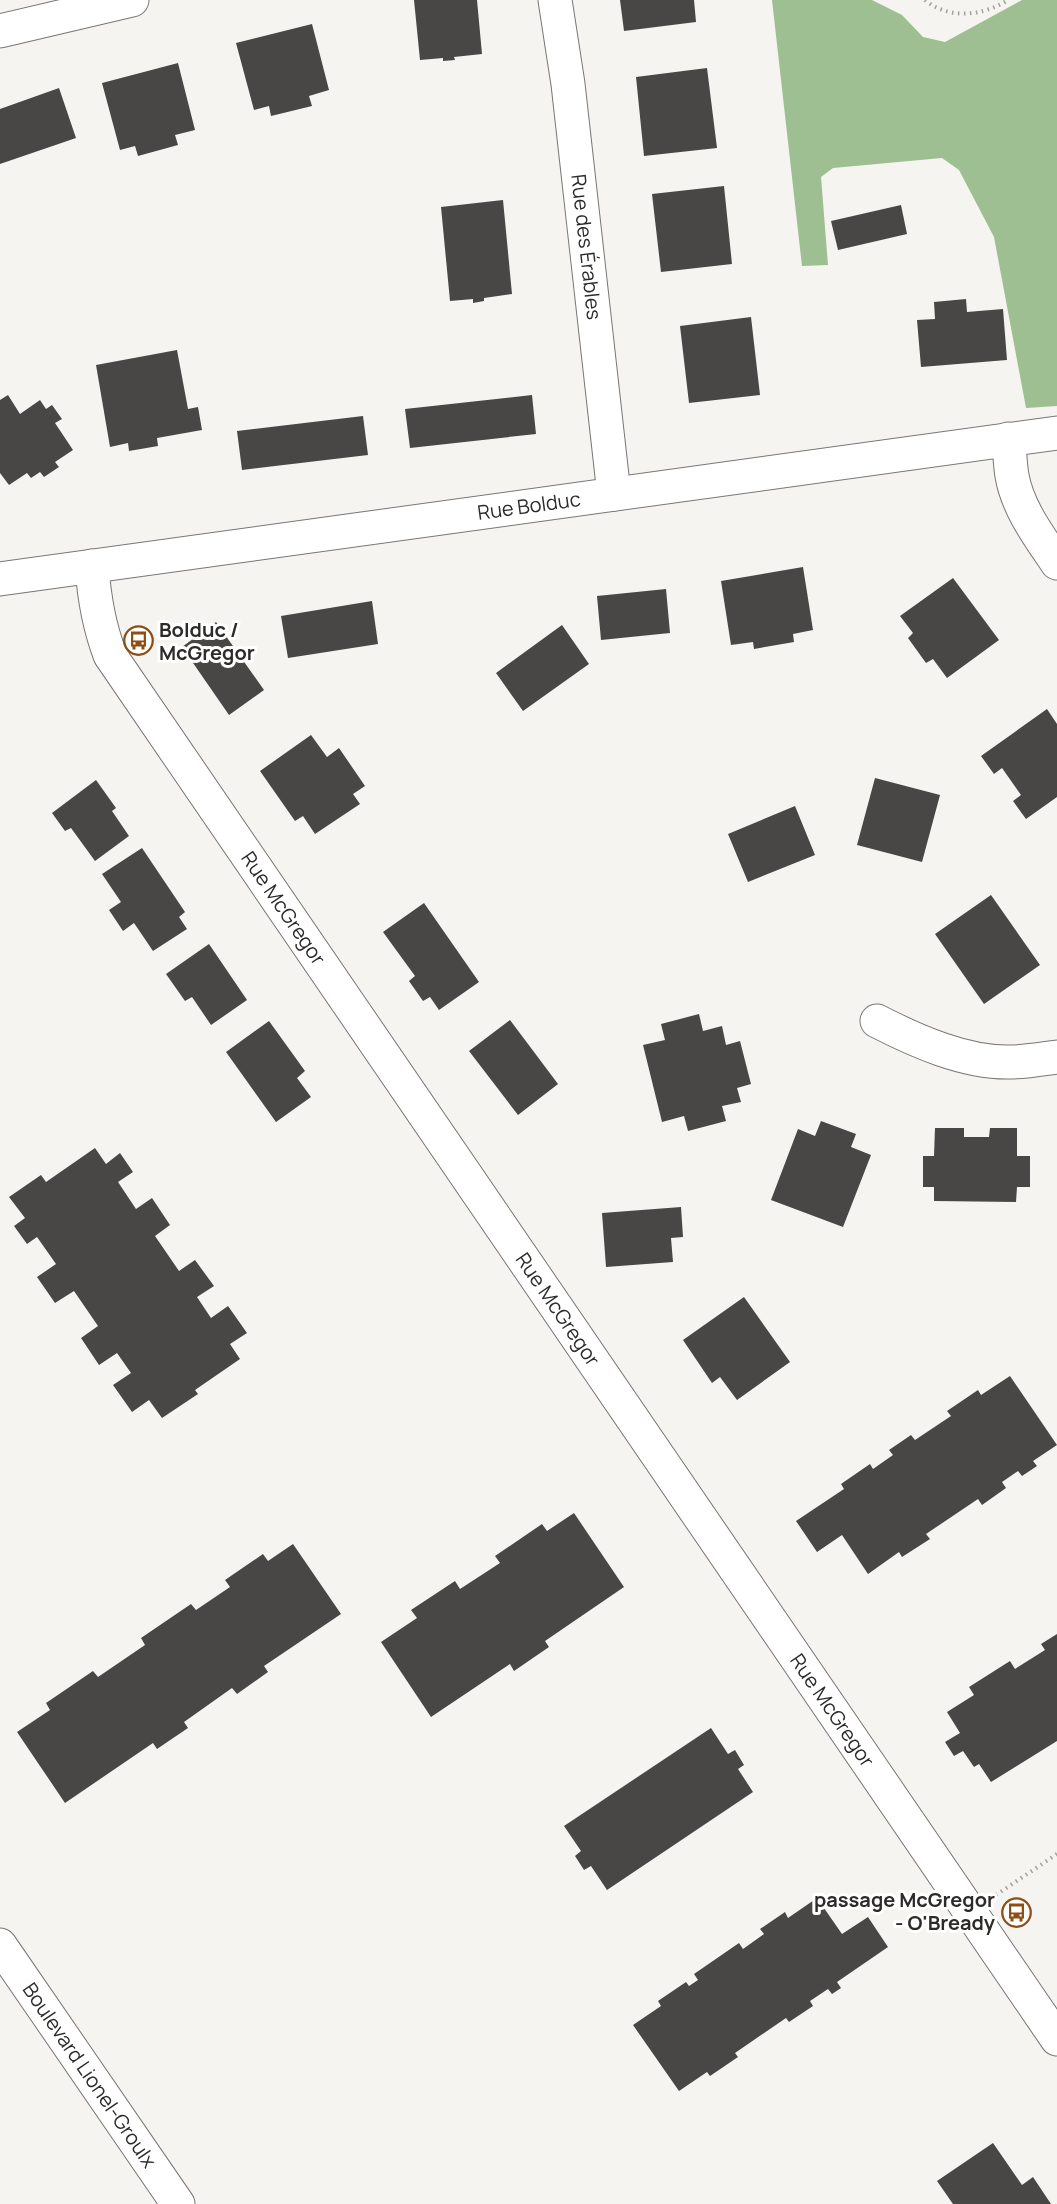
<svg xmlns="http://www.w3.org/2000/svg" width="1057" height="2204" viewBox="0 0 1057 2204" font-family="Manrope,sans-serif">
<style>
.forest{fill:#9ebf91}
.building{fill:#494646}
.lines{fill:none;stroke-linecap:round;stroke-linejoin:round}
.minor-casing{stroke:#797674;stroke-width:35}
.secondary-casing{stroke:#797674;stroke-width:35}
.path{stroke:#a2a09e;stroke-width:4;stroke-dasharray:1.5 4.5;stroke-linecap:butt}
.minor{stroke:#fff;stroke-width:33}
.secondary{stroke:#fff;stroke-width:33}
.labels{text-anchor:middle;stroke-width:6;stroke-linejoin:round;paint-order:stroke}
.street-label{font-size:20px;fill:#2c2b2a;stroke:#fff}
.poi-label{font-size:20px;font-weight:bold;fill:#2c2b2a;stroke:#fff;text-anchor:start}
</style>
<rect width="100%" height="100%" fill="#f6f4f1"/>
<path class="forest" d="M 772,0 L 872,0 L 902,15 L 923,37 L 945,42 L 1022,0 L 1057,0 L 1057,406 L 1026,408 L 994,237 L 959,170 L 942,158 L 833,168 L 821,177 L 828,265 L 802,266 Z"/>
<path class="building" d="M 414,0 L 477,0 L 482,54 L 454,57 L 455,60 L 443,61 L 443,58 L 420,60 Z
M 620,0 L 694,0 L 696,22 L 624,31 Z
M 312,24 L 329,90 L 309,96 L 312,106 L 271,116 L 269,106 L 254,110 L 236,43 Z
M 178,63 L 195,130 L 175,135 L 178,145 L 138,156 L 135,146 L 120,150 L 102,83 Z
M 707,68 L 717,148 L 644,156 L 636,77 Z
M 59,88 L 76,138 L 0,164 L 0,109 Z
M 724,186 L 732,264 L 661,272 L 652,194 Z
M 503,200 L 512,294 L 484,298 L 484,301 L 473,303 L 473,299 L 450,301 L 441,207 Z
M 901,205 L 907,234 L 838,250 L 831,221 Z
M 966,299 L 967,312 L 1003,309 L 1007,360 L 921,367 L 917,320 L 935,319 L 934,302 Z
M 751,317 L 760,395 L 689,403 L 680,326 Z
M 177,350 L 188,409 L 198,407 L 202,430 L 157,438 L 158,446 L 129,451 L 128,443 L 110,447 L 96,365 Z
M 8,395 L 20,414 L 40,400 L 46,409 L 52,405 L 62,419 L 55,423 L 73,450 L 55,462 L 59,467 L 44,477 L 40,472 L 31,478 L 27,473 L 9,485 L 0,473 L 0,400 Z
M 532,395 L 536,434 L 410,448 L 405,409 Z
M 363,416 L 368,455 L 242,470 L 237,431 Z
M 803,567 L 813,630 L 793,634 L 794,642 L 754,649 L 753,642 L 731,645 L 721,581 Z
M 953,578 L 999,640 L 947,678 L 933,659 L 926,663 L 908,638 L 913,633 L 900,616 Z
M 666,589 L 670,633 L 601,640 L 597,596 Z
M 372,601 L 378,644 L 288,658 L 281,616 Z
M 216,622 L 264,690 L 229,715 L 182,647 Z
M 562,625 L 589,664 L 523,711 L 496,673 Z
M 1047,709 L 1057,724 L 1057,797 L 1026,819 L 1013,801 L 1021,795 L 1002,768 L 994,774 L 981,756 Z
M 311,735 L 327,757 L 339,748 L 365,786 L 353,794 L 360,804 L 315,834 L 303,816 L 295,821 L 260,771 Z
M 875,778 L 940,795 L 922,862 L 857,845 Z
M 96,780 L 116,808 L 112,811 L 129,836 L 95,861 L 71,828 L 65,831 L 52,813 Z
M 795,806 L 815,855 L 748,882 L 728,834 Z
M 142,848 L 185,912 L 179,917 L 187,929 L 153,951 L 134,923 L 123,931 L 109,910 L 121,902 L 102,874 Z
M 991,895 L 1040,965 L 984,1004 L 935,934 Z
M 424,903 L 479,982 L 439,1010 L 430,997 L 423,1001 L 409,981 L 415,976 L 383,932 Z
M 209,944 L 247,1000 L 211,1025 L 192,997 L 185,1001 L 166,974 Z
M 699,1014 L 703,1031 L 722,1026 L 726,1045 L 740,1041 L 751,1084 L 737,1088 L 741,1102 L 722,1106 L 726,1121 L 688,1131 L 684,1116 L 662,1122 L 643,1045 L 665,1040 L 661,1024 Z
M 510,1020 L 558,1084 L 518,1115 L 469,1051 Z
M 269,1021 L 305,1071 L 297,1078 L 311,1097 L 276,1122 L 226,1052 Z
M 821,1121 L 856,1134 L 851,1147 L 871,1155 L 843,1227 L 771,1200 L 798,1129 L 815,1136 Z
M 935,1128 L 964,1128 L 964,1137 L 989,1137 L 990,1128 L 1017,1128 L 1017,1156 L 1030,1156 L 1030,1187 L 1017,1187 L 1016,1202 L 934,1201 L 934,1187 L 923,1187 L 923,1156 L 934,1156 Z
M 95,1148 L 106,1164 L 120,1153 L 133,1172 L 118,1182 L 136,1209 L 152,1198 L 170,1225 L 155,1236 L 179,1271 L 195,1260 L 214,1286 L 197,1297 L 211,1318 L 228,1306 L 247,1333 L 230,1344 L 240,1359 L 195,1390 L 198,1394 L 162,1418 L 149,1400 L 132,1412 L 113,1385 L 131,1373 L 117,1353 L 99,1365 L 81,1338 L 98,1326 L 74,1291 L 55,1303 L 37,1277 L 56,1264 L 37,1237 L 27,1244 L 14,1226 L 25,1218 L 9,1197 L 41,1175 L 46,1182 Z
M 681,1207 L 683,1237 L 671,1238 L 673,1262 L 606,1267 L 602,1213 Z
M 744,1297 L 790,1362 L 737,1400 L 720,1377 L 712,1383 L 683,1340 Z
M 1010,1376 L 1057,1445 L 1033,1461 L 1037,1466 L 1022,1476 L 1018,1471 L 1002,1482 L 1006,1488 L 982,1505 L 978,1499 L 926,1534 L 930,1539 L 902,1557 L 899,1552 L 868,1574 L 842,1535 L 817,1552 L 796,1521 L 844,1489 L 841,1484 L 870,1464 L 873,1469 L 893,1455 L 889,1450 L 911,1435 L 915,1440 L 951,1416 L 947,1411 L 978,1390 L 981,1395 Z
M 574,1513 L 624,1587 L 545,1641 L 549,1647 L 514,1671 L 510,1664 L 431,1717 L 381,1642 L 417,1618 L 411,1610 L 455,1581 L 460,1589 L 500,1563 L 495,1556 L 542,1524 L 547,1531 Z
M 293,1544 L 341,1614 L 264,1666 L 268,1672 L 237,1694 L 232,1688 L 184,1722 L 188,1728 L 157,1749 L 153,1743 L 65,1803 L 17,1732 L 50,1710 L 46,1703 L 93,1671 L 98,1677 L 145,1645 L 141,1638 L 191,1604 L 196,1610 L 230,1587 L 225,1580 L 263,1554 L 268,1561 Z
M 1057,1634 L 1057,1741 L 991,1782 L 979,1764 L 974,1767 L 963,1751 L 954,1756 L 945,1742 L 960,1733 L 947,1712 L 974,1695 L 969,1687 L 1010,1661 L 1015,1669 L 1045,1650 L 1041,1644 Z
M 711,1728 L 728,1754 L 735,1750 L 744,1765 L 738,1769 L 753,1792 L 607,1890 L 591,1866 L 584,1870 L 575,1856 L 581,1851 L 564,1826 Z
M 817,1898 L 842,1934 L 868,1917 L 888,1947 L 837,1982 L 841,1988 L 832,1994 L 828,1989 L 810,2001 L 813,2006 L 789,2022 L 786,2018 L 735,2053 L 738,2057 L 710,2076 L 707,2072 L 679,2091 L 633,2025 L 661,2006 L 658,2001 L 686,1982 L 689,1986 L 698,1980 L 694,1974 L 739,1943 L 743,1949 L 764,1934 L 760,1929 L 785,1912 L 788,1918 Z
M 993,2143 L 1022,2185 L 1033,2177 L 1051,2204 L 953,2204 L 937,2181 Z"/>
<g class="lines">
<defs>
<g id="minor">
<path id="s1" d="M 555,0 L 568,84 L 614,494"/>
<path d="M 0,31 L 132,0"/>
<path d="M 1008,439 C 1010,451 1010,464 1012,476 C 1018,509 1039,536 1057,563"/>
<path id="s2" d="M 92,566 C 94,598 99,626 110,655 L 1057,2039"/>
<path id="s3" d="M 0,579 L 1057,433"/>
<path d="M 877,1021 C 916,1041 965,1063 1010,1062 C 1026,1062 1042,1059 1057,1057"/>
</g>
<g id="secondary">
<path id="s4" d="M 0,1945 L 178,2204"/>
</g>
</defs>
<use href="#minor" class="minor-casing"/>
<use href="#secondary" class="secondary-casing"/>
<path class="path" d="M 925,0 C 949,20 983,16 1008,0
M 996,1895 L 1057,1854"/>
<use href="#minor" class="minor"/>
<use href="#secondary" class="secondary"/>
</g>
<defs>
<symbol id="bus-ring" viewBox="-11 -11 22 22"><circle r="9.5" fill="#fff" stroke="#8d4e13" stroke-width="1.5"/><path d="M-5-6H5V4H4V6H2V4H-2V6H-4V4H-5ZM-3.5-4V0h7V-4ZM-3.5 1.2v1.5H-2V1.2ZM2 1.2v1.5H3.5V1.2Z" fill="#8d4e13"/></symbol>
</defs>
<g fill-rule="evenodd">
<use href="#bus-ring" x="122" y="624" width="33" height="33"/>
<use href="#bus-ring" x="1000" y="1896" width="33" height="33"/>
</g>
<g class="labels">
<g class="street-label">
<text dy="7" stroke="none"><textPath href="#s1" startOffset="249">Rue des Érables</textPath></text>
<text dy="7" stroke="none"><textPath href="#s3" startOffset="534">Rue Bolduc</textPath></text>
<text dy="7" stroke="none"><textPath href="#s2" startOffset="398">Rue McGregor</textPath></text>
<text dy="7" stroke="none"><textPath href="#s2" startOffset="884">Rue McGregor</textPath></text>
<text dy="7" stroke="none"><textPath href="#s2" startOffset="1370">Rue McGregor</textPath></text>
<text dy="7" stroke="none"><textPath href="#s4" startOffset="158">Boulevard Lionel-Groulx</textPath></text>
</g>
<g class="poi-label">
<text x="159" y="637">Bolduc /<tspan x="159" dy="23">McGregor</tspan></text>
<text x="995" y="1907" text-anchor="end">passage McGregor<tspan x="995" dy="23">- O'Bready</tspan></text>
</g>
</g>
</svg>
